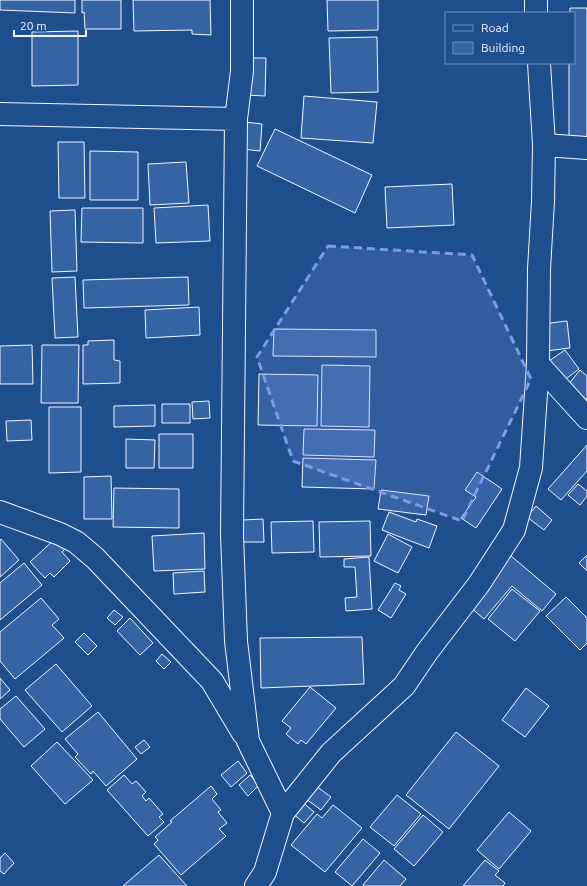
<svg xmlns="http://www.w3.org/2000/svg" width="587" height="886" viewBox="0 0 587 886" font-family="Ubuntu,sans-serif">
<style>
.building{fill:#3563a3;stroke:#f2f6ff}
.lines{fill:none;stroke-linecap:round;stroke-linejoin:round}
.minor-casing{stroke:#f2f6ff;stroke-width:24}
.minor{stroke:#1f4e8c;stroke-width:22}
.marked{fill:#7d9aea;fill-opacity:0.2;stroke:#7d9aea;stroke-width:3;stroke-dasharray:8 5;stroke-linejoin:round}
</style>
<rect width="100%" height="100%" fill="#1f4e8c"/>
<path class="building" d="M 0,0 L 75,0 L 75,13 L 0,10 Z
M 82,0 L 121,0 L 121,29 L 85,29 L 84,12 L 82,13 Z
M 133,0 L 210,0 L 211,35 L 192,34 L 192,30 L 134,31 Z
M 327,0 L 378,0 L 378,30 L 328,31 Z
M 570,8 L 587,8 L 587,137 L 569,137 L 569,63 L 574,63 L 574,13 L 570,13 Z
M 78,31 L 78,85 L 32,86 L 32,32 Z
M 377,37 L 378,92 L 331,93 L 329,38 Z
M 246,58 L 266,58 L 265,96 L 245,95 Z
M 304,96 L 377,102 L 373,143 L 301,138 Z
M 245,122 L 262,124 L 260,151 L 242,149 Z
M 275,129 L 372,175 L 355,213 L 257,166 Z
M 58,142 L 84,142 L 85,198 L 59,198 Z
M 90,151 L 138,152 L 138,200 L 90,200 Z
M 186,162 L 189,203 L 150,205 L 148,164 Z
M 452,184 L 454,225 L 387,228 L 385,187 Z
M 208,205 L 210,241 L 156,243 L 154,208 Z
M 82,208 L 143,208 L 143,243 L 81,242 Z
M 75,210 L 77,271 L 52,272 L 50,211 Z
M 75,277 L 78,337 L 55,338 L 52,278 Z
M 188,277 L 189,305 L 84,308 L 83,280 Z
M 199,307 L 200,335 L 146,338 L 145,310 Z
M 567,321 L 570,348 L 546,351 L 542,324 Z
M 274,329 L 376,330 L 376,357 L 273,356 Z
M 114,340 L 114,360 L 120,361 L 120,383 L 83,384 L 83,345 L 88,345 L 88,341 Z
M 32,345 L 33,384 L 0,384 L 0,346 Z
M 42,345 L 79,345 L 78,403 L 41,403 Z
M 565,350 L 579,369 L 563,381 L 549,361 Z
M 322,365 L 370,366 L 369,427 L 321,426 Z
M 580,370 L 587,376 L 587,400 L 568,385 Z
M 259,374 L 318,375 L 317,426 L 258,425 Z
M 209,401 L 210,418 L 193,419 L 192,402 Z
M 162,404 L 190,404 L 190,423 L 162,423 Z
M 155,405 L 155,426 L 114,427 L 114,406 Z
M 49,407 L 81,407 L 81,472 L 49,473 Z
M 31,420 L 32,440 L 7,441 L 6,421 Z
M 304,429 L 375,430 L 374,457 L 303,455 Z
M 159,434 L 193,434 L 193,468 L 159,468 Z
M 126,439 L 155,440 L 154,468 L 126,468 Z
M 587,445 L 587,471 L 561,500 L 548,489 Z
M 303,458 L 376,460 L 374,489 L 302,487 Z
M 477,472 L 502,489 L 476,528 L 461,518 L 476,497 L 465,490 Z
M 111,476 L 112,519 L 84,519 L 84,477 Z
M 578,484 L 587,491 L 587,496 L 580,505 L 568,495 Z
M 114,488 L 179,489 L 179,528 L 113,527 Z
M 381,490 L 429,496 L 426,515 L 378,509 Z
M 536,506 L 552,520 L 544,530 L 527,517 Z
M 389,512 L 416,522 L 417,519 L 437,526 L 429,548 L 382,530 Z
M 263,519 L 264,542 L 243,542 L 242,520 Z
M 313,521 L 314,552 L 272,553 L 271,522 Z
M 370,521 L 371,556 L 320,557 L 319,522 Z
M 204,533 L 205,569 L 154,571 L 152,536 Z
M 388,534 L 412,547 L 398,573 L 374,561 Z
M 57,537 L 67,547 L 62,552 L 70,561 L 54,577 L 50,573 L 45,578 L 30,562 Z
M 1,539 L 19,560 L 0,577 L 0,540 Z
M 587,555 L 587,571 L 579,563 Z
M 511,556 L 556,594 L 542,611 L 512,586 L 484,619 L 469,606 Z
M 369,557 L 372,609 L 346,611 L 345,598 L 357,597 L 355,567 L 344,567 L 344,559 Z
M 24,563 L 42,585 L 0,620 L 0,583 Z
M 204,571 L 205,592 L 174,594 L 173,573 Z
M 395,583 L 401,586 L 399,590 L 406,594 L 391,618 L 378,610 Z
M 512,589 L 540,611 L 515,641 L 488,619 Z
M 566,597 L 587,618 L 587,643 L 580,650 L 546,616 Z
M 41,598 L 59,619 L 52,625 L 64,638 L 15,679 L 0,661 L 0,632 Z
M 114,610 L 123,617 L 115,625 L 107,618 Z
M 130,618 L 153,643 L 140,655 L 117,631 Z
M 84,633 L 97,646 L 88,655 L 75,642 Z
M 362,637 L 364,684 L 261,688 L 260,638 Z
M 162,654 L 171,662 L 164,669 L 156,661 Z
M 56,664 L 92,706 L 62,732 L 25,690 Z
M 0,678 L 10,690 L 0,699 Z
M 310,687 L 336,708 L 306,744 L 301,740 L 298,744 L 286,734 L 291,728 L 282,721 Z
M 526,688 L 549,706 L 525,737 L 502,720 Z
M 16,696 L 45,729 L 24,747 L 0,719 L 0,709 Z
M 98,712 L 137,759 L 106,786 L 93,771 L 91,774 L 75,757 L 78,754 L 65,739 Z
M 456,732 L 499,766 L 449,829 L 406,795 Z
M 144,740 L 150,747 L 141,754 L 135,747 Z
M 57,742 L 93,780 L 65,804 L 31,766 Z
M 238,761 L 247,773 L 231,787 L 221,775 Z
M 124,775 L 132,784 L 136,781 L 146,792 L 142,796 L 146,801 L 149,798 L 163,814 L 159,817 L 164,822 L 148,836 L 107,790 Z
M 250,775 L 259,785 L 248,796 L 239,785 Z
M 211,786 L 217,794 L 212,799 L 221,810 L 218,812 L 227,823 L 219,829 L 226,836 L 181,875 L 154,844 L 158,840 L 155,837 L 172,822 L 170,821 Z
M 316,786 L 331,797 L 321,810 L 306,799 Z
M 397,795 L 421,814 L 394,846 L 370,827 Z
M 301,801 L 314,812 L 304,823 L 291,812 Z
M 333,805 L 362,828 L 325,872 L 291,845 L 317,814 L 322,818 Z
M 509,812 L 531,831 L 499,869 L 477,850 Z
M 423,815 L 443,832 L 414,866 L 394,849 Z
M 363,839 L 380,853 L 352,886 L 335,872 Z
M 5,853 L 14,863 L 4,874 L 0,871 L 0,858 Z
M 159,855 L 187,886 L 123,886 Z
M 384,860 L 406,879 L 400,886 L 364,886 L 363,885 Z
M 485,860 L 499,871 L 495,875 L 505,883 L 503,886 L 463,886 Z"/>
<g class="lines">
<defs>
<path id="minor" d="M 242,0 L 242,71 L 236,119 L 232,534 L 236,641 L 248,741 L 283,813 L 265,872 L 256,886
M 536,0 L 536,13
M 0,114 L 236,119
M 544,145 L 587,148
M 538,364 L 587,418
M 0,512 L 60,534 L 76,542 L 95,558 L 212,681 L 243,733
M 283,813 L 331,753 L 404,686 L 427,652 L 479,584 L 514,530 L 531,468 L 538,364 L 539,269 L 543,201 L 544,145 L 539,63"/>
</defs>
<use href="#minor" class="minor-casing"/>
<use href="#minor" class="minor"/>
</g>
<path class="marked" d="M 328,246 L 472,255 L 531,379 L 462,521 L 293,461 L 257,357 Z"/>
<rect x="445" y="12" width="130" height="52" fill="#1f4e8c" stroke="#7391ba"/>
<rect x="453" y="25" width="20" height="6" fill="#1f4e8c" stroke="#7391ba"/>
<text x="481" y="32" font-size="12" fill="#f2f6ff">Road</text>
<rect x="453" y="42" width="20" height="12" fill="#3563a3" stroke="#7391ba"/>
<text x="481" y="52" font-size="12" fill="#f2f6ff">Building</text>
<path d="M14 30v6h72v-6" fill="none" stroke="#f2f6ff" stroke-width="2"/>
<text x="20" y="30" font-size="12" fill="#f2f6ff" stroke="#1f4e8c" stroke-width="3" paint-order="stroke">20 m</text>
</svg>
